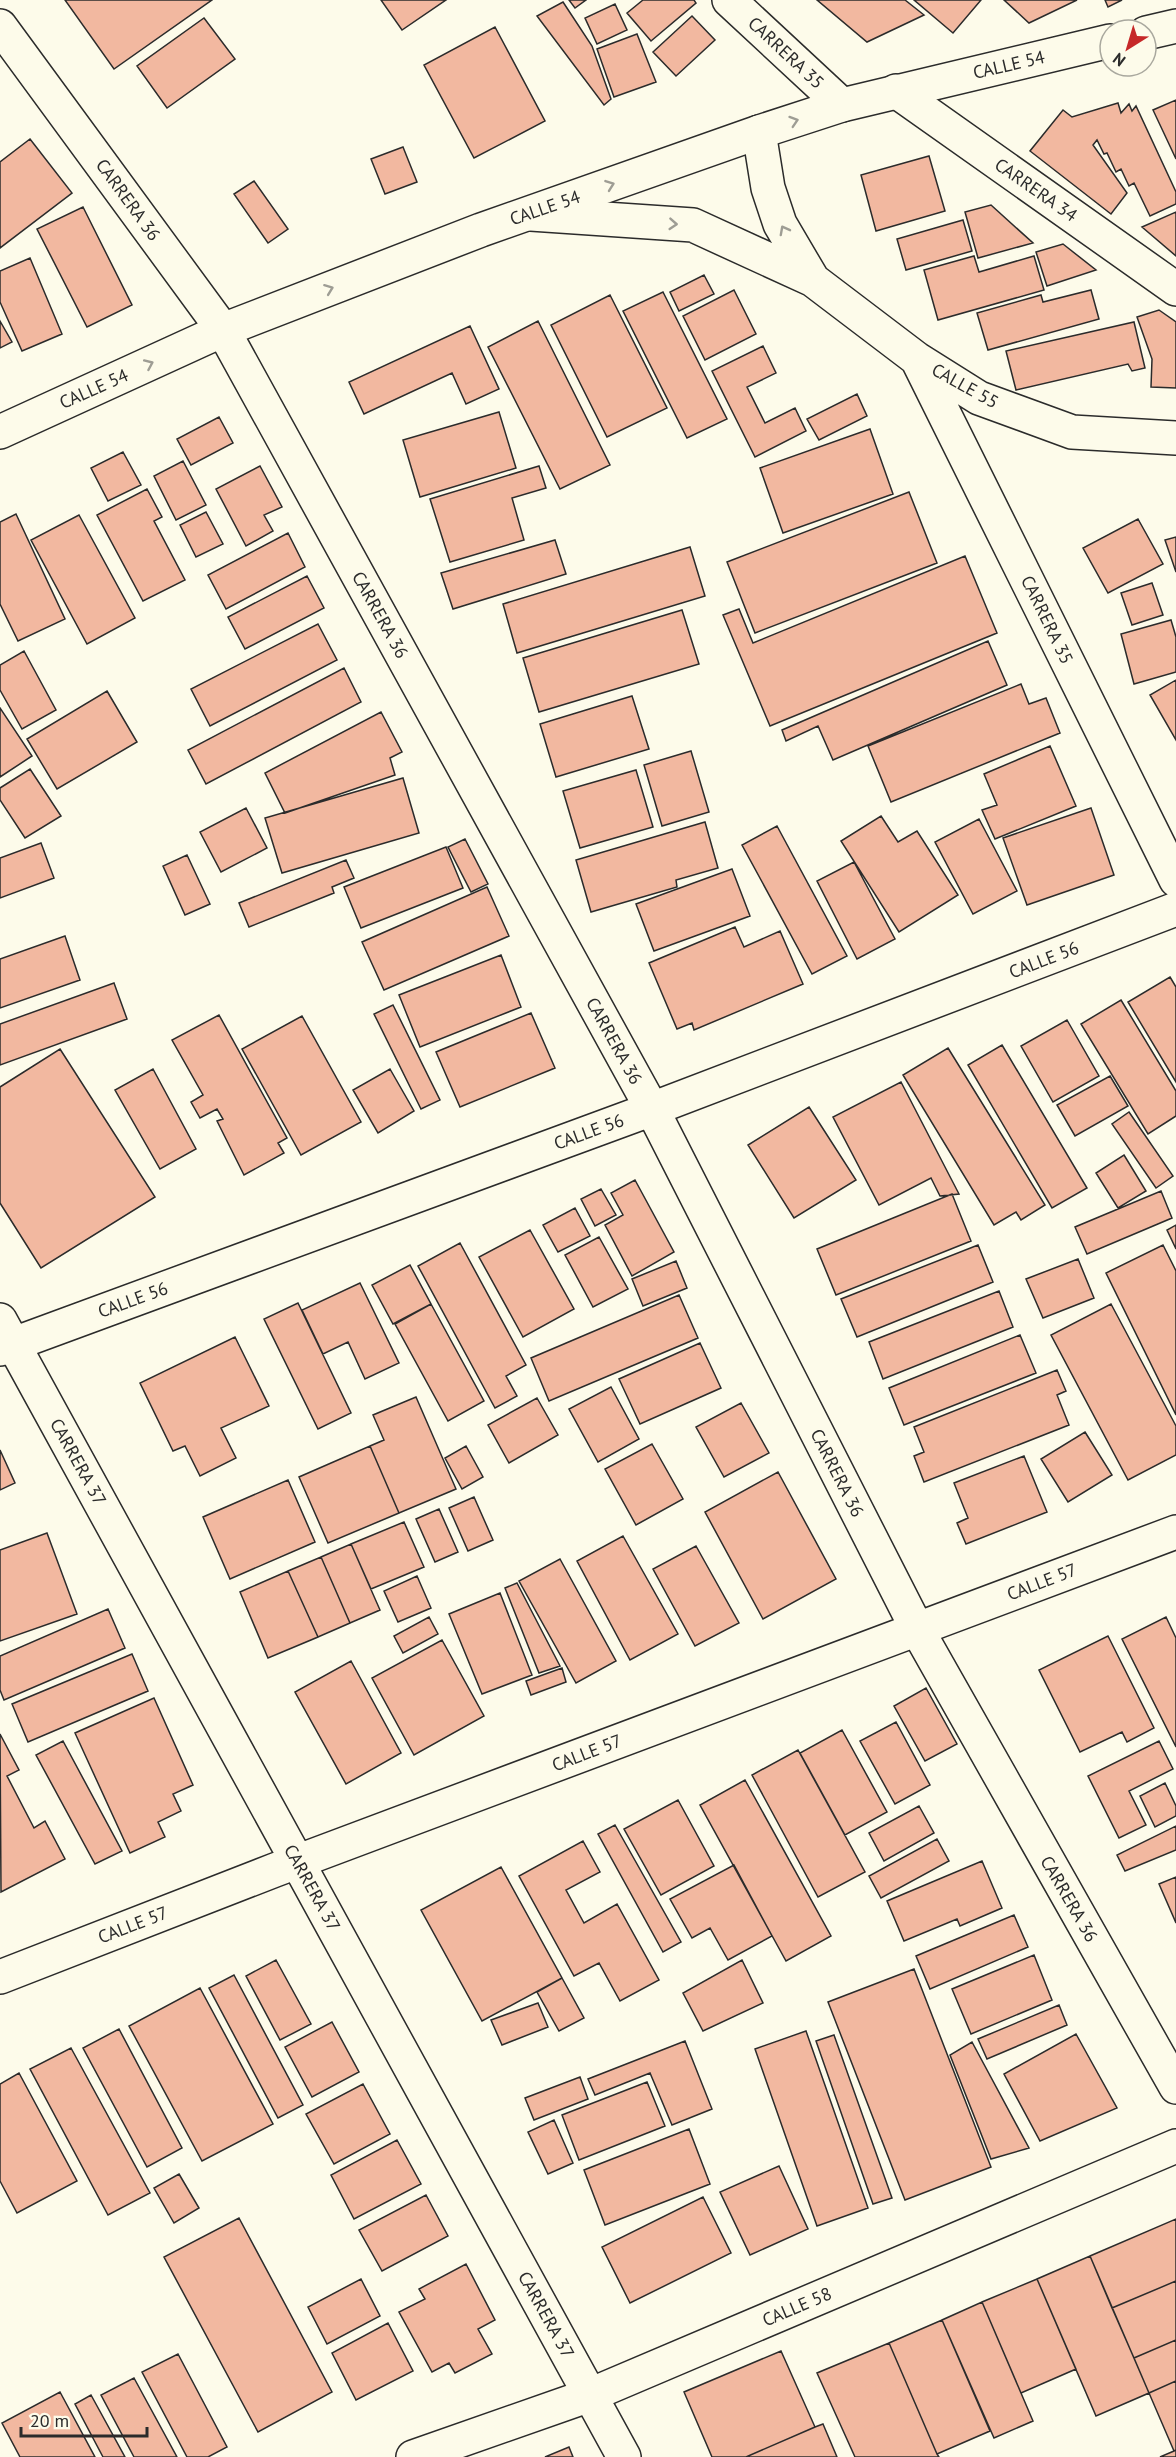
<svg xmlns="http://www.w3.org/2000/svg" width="1176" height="2457" viewBox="0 0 1176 2457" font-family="'PT Sans',sans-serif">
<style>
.building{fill:#f2b8a0;stroke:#2b2b2b;stroke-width:1.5}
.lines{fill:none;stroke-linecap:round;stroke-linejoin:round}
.minor-casing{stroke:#2b2b2b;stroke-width:36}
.tertiary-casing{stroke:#2b2b2b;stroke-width:36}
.minor{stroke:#fdfbea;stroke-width:33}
.tertiary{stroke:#fdfbea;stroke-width:33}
.oneway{stroke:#9e9d94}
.labels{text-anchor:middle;stroke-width:4.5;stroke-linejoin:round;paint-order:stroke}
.street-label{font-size:18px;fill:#2b2b2b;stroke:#fdfbea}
</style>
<rect width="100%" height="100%" fill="#fdfbea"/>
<path class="building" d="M 65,0 L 212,0 L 114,69 Z
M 381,0 L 446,0 L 402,30 Z
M 569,0 L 586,0 L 575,8 Z
M 643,0 L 694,0 L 696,3 L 651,41 L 627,13 Z
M 817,0 L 905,0 L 924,15 L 867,42 Z
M 914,0 L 981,0 L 953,33 Z
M 1004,0 L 1077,0 L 1029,23 Z
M 1105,0 L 1122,0 L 1108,7 Z
M 563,2 L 592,46 L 611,99 L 604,105 L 537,16 Z
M 615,4 L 627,30 L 597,44 L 585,18 Z
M 692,16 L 715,40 L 676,76 L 653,52 Z
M 204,18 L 235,59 L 167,108 L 137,66 Z
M 495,27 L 545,121 L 474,158 L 424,65 Z
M 637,34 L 656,82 L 614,97 L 597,49 Z
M 1176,100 L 1176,159 L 1153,110 Z
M 1118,103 L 1121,113 L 1129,104 L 1132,111 L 1136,106 L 1176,192 L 1176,204 L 1150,216 L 1134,183 L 1129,186 L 1121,169 L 1116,172 L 1107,153 L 1104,154 L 1097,140 L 1093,145 L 1127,193 L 1111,214 L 1030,151 L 1063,110 L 1072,117 Z
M 30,139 L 72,193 L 0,248 L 0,162 Z
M 403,147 L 417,182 L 385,194 L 371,159 Z
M 929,156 L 945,211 L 876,231 L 861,175 Z
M 254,181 L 288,229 L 268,243 L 234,194 Z
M 991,205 L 1033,243 L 978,258 L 965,212 Z
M 83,207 L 132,305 L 87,327 L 37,229 Z
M 1176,212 L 1176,256 L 1142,227 Z
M 963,220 L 972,251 L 906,270 L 897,239 Z
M 1063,244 L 1096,270 L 1047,286 L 1036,252 Z
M 974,256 L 979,272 L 1034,256 L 1044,290 L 938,320 L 924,270 Z
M 30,258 L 62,334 L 22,351 L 0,302 L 0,271 Z
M 704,275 L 714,294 L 679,311 L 670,292 Z
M 734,290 L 756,334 L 705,360 L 683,316 Z
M 1091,290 L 1099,319 L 988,350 L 977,313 L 1041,295 L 1043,302 Z
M 663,292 L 727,419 L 687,438 L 623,311 Z
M 610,295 L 667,408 L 607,437 L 551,325 Z
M 1159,310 L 1176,322 L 1176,388 L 1151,387 L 1152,359 L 1137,317 Z
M 0,321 L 12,342 L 0,348 Z
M 538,321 L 610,465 L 560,489 L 488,347 Z
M 1134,322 L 1145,368 L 1132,371 L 1128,364 L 1016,390 L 1006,351 Z
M 470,326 L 499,389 L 466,404 L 452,373 L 364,414 L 349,382 Z
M 763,346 L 776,373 L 747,387 L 765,423 L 795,408 L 806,431 L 755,457 L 712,371 Z
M 857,394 L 867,416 L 819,440 L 807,419 Z
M 499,412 L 516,468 L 420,497 L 403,440 Z
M 219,417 L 233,443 L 191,465 L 177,439 Z
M 870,429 L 893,494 L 783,533 L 760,468 Z
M 123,452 L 141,485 L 108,501 L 91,468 Z
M 183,461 L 206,505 L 176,520 L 154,476 Z
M 260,466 L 282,507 L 264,515 L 273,531 L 246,546 L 216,489 Z
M 539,466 L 546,488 L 512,498 L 524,540 L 450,562 L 430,499 Z
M 147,489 L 162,517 L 154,521 L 185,580 L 143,601 L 97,515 Z
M 909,492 L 937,563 L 755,633 L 727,562 Z
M 206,512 L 223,544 L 196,557 L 180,525 Z
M 16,514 L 65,619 L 18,641 L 0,604 L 0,522 Z
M 79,515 L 135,618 L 87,644 L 31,540 Z
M 1138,519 L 1163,564 L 1108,593 L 1083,548 Z
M 288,533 L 305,567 L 226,609 L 208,575 Z
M 1176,537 L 1176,572 L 1165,540 Z
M 555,540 L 566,574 L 453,609 L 441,573 Z
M 690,547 L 705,596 L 517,653 L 503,604 Z
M 965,556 L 997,633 L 770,726 L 723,615 L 739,609 L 753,643 Z
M 307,576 L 324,608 L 245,649 L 228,617 Z
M 1152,583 L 1163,615 L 1132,625 L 1121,593 Z
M 682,610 L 699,664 L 539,712 L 523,658 Z
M 1171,620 L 1176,637 L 1176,672 L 1134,684 L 1121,634 Z
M 318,624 L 337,660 L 210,726 L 191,689 Z
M 988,641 L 1007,685 L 833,760 L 818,726 L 786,741 L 782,730 Z
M 24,651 L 56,710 L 22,729 L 0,690 L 0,665 Z
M 344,668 L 361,702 L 206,784 L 188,750 Z
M 1176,680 L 1176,740 L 1150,695 Z
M 1021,684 L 1029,704 L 1046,698 L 1060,733 L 891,802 L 868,746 Z
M 107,691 L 137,742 L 57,789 L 27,739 Z
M 632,696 L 649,749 L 556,777 L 540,724 Z
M 0,708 L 32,756 L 0,777 Z
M 381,712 L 402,752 L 390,758 L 395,775 L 285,813 L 265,773 Z
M 1050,746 L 1076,806 L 995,839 L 982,810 L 997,805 L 984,774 Z
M 691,751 L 709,812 L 662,826 L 644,765 Z
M 30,769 L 61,816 L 25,838 L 0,800 L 0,788 Z
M 636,770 L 653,827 L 580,848 L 563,791 Z
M 403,778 L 419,833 L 282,873 L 265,818 Z
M 246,808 L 267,848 L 221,872 L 200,832 Z
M 1091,808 L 1114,875 L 1027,905 L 1003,838 Z
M 881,816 L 898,842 L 917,831 L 958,895 L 899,932 L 841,841 Z
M 979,819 L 1017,891 L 973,914 L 935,842 Z
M 705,822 L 718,868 L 676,880 L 677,887 L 591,912 L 576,860 Z
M 777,826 L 847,956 L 812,974 L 742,845 Z
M 465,839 L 488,884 L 471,892 L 448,847 Z
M 41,843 L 54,878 L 0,898 L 0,858 Z
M 446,847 L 463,888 L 361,928 L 344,887 Z
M 187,855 L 210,904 L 185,915 L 163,866 Z
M 346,860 L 354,878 L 332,887 L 334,893 L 249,927 L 239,903 Z
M 854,862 L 895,939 L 857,959 L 817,881 Z
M 732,869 L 750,916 L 654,951 L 636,904 Z
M 487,887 L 509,936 L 384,990 L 362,942 Z
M 735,927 L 744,947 L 780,931 L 803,984 L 694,1030 L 692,1023 L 677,1029 L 649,963 Z
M 65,936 L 80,980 L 0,1008 L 0,959 Z
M 501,955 L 521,1007 L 420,1047 L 399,995 Z
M 1170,977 L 1176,987 L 1176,1082 L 1128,1002 Z
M 114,983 L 127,1019 L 0,1065 L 0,1024 Z
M 1121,1000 L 1176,1091 L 1176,1116 L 1148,1134 L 1081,1024 Z
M 393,1005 L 440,1100 L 421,1109 L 374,1014 Z
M 531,1013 L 555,1068 L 460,1107 L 436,1052 Z
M 219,1015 L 287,1138 L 278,1143 L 284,1153 L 244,1175 L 217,1121 L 223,1119 L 217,1109 L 200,1118 L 191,1102 L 203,1095 L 172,1040 Z
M 302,1016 L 361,1122 L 301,1155 L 242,1049 Z
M 1067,1020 L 1099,1076 L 1053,1102 L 1021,1046 Z
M 1002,1045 L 1087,1188 L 1052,1208 L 968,1065 Z
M 948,1048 L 1045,1205 L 1021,1220 L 1016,1212 L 994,1225 L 903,1075 Z
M 60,1049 L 155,1197 L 41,1268 L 0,1203 L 0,1087 Z
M 153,1069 L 196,1149 L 160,1169 L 115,1090 Z
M 390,1069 L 414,1111 L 378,1133 L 353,1090 Z
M 1110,1076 L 1128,1106 L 1075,1136 L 1057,1105 Z
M 901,1082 L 959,1194 L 940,1196 L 931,1178 L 879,1205 L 833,1117 Z
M 809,1107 L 856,1180 L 794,1218 L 748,1145 Z
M 1129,1112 L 1173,1176 L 1156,1188 L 1112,1124 Z
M 1124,1155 L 1146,1191 L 1118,1208 L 1096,1173 Z
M 635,1180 L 674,1252 L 632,1276 L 605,1225 L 623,1215 L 611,1193 Z
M 601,1189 L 616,1215 L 595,1226 L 581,1199 Z
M 1161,1191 L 1172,1218 L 1087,1254 L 1075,1227 Z
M 952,1194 L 971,1241 L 836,1295 L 817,1249 Z
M 575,1208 L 590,1236 L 558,1252 L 543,1225 Z
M 1176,1225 L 1176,1249 L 1167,1230 Z
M 530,1230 L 574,1309 L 523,1337 L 479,1257 Z
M 599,1237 L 628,1289 L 593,1307 L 565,1255 Z
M 460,1243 L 526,1365 L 506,1376 L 517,1396 L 495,1408 L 418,1266 Z
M 978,1245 L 993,1282 L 857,1337 L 841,1299 Z
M 1163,1245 L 1176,1271 L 1176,1415 L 1106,1273 Z
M 1078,1259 L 1094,1298 L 1043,1318 L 1026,1279 Z
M 676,1261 L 687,1288 L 643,1306 L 632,1279 Z
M 410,1265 L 431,1304 L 393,1324 L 372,1285 Z
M 360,1283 L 399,1363 L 365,1379 L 348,1342 L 323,1354 L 302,1310 Z
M 999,1291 L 1013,1327 L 883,1379 L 869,1342 Z
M 679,1295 L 698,1338 L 549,1401 L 531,1358 Z
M 298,1303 L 351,1413 L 318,1429 L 264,1319 Z
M 431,1304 L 484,1401 L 448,1421 L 395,1324 Z
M 1111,1304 L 1176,1426 L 1176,1455 L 1128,1480 L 1051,1335 Z
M 1020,1335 L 1036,1373 L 904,1425 L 889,1388 Z
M 235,1337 L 269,1406 L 221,1428 L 236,1458 L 200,1476 L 185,1446 L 173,1451 L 140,1383 Z
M 700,1343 L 721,1388 L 640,1424 L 619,1379 Z
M 1057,1370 L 1066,1391 L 1057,1395 L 1069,1425 L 924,1482 L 914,1456 L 924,1452 L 914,1427 Z
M 611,1387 L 639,1439 L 598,1462 L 569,1409 Z
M 416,1397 L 456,1489 L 399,1513 L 370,1446 L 384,1440 L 373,1415 Z
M 537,1398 L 558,1435 L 509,1463 L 488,1425 Z
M 741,1403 L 769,1453 L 724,1477 L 696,1427 Z
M 1085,1432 L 1112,1475 L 1068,1502 L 1041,1459 Z
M 652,1444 L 683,1499 L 636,1525 L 605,1469 Z
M 370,1446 L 399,1513 L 328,1543 L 299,1477 Z
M 466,1446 L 483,1477 L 462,1489 L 445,1458 Z
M 0,1450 L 15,1483 L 0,1490 Z
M 1024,1456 L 1047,1512 L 966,1544 L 957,1523 L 968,1518 L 954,1483 Z
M 778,1472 L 836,1579 L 763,1619 L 705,1512 Z
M 288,1480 L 315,1542 L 230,1579 L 203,1517 Z
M 474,1497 L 493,1540 L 468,1551 L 449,1508 Z
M 439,1509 L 458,1552 L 435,1562 L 416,1519 Z
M 404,1522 L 424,1567 L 371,1589 L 351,1544 Z
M 47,1533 L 77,1614 L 0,1641 L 0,1550 Z
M 623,1536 L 678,1634 L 630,1660 L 577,1561 Z
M 351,1544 L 380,1610 L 350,1623 L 321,1557 Z
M 696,1546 L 739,1623 L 695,1646 L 653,1569 Z
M 321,1557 L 350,1623 L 318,1637 L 288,1571 Z
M 560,1559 L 616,1661 L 576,1683 L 519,1581 Z
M 288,1571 L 318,1637 L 268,1658 L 240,1592 Z
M 417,1576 L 431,1608 L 398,1622 L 384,1591 Z
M 517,1583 L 560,1666 L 539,1673 L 505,1588 Z
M 500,1593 L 532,1675 L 482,1694 L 449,1614 Z
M 108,1609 L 125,1648 L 4,1700 L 0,1690 L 0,1656 Z
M 429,1617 L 438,1634 L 403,1653 L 394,1636 Z
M 1166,1617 L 1176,1638 L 1176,1747 L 1122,1639 Z
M 1108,1636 L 1154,1728 L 1127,1742 L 1122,1732 L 1080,1752 L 1039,1670 Z
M 442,1640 L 484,1716 L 414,1755 L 372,1678 Z
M 132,1654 L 148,1691 L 28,1742 L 12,1704 Z
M 351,1661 L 401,1753 L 346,1784 L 295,1692 Z
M 562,1668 L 566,1682 L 531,1695 L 526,1681 Z
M 926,1688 L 957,1744 L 925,1761 L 894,1706 Z
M 154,1698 L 193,1785 L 173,1794 L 181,1811 L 158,1822 L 165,1837 L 130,1853 L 75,1733 Z
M 896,1722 L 930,1785 L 895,1804 L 860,1741 Z
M 842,1730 L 887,1812 L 845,1835 L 800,1753 Z
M 0,1734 L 19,1770 L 7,1776 L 34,1828 L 45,1821 L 65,1859 L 1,1892 Z
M 63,1741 L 122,1851 L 95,1864 L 36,1755 Z
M 1159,1741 L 1173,1769 L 1129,1791 L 1146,1825 L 1119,1838 L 1088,1776 Z
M 798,1750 L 865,1872 L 818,1897 L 752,1775 Z
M 745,1780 L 831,1936 L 786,1961 L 700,1805 Z
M 1165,1783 L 1176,1806 L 1176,1816 L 1155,1827 L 1140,1796 Z
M 678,1800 L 714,1866 L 661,1895 L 624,1829 Z
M 919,1806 L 934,1833 L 884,1861 L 869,1833 Z
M 615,1825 L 681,1942 L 663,1952 L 598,1834 Z
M 1176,1826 L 1176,1850 L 1125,1871 L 1117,1855 Z
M 937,1839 L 949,1861 L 881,1898 L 869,1876 Z
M 583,1841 L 600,1872 L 566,1890 L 584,1923 L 617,1904 L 659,1980 L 620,2001 L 599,1963 L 574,1976 L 519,1876 Z
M 982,1861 L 1002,1908 L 960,1926 L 957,1919 L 904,1941 L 887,1901 Z
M 734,1865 L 772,1936 L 728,1960 L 710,1928 L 692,1938 L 670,1899 Z
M 501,1867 L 562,1978 L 482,2021 L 421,1910 Z
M 1176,1877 L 1176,1923 L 1159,1884 Z
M 1014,1915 L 1028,1947 L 930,1989 L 916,1956 Z
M 1034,1955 L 1052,2000 L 971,2034 L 952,1989 Z
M 276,1960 L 311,2024 L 280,2040 L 246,1976 Z
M 742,1960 L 763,2003 L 703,2031 L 683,1993 Z
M 914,1969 L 991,2167 L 905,2200 L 828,2002 Z
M 234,1975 L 303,2105 L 278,2118 L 209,1988 Z
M 562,1978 L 584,2018 L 559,2031 L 537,1992 Z
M 200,1988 L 273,2124 L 202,2161 L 129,2026 Z
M 538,2003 L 548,2027 L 502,2045 L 491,2020 Z
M 1059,2005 L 1067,2025 L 987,2059 L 978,2039 Z
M 332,2022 L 359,2072 L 312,2097 L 285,2047 Z
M 119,2029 L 182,2148 L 147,2167 L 83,2048 Z
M 806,2031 L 868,2208 L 817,2226 L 755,2049 Z
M 1076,2034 L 1117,2108 L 1040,2141 L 1004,2074 Z
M 834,2035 L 892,2198 L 873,2204 L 816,2041 Z
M 685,2041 L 712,2109 L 672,2125 L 650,2073 L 595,2095 L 588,2079 Z
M 972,2042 L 1029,2148 L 991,2159 L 950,2055 Z
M 71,2048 L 150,2193 L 108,2215 L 30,2069 Z
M 19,2073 L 77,2181 L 17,2213 L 0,2181 L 0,2084 Z
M 580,2077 L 588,2099 L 534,2120 L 525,2098 Z
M 647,2082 L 665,2126 L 579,2160 L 562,2115 Z
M 363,2084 L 390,2134 L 334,2164 L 306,2114 Z
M 554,2120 L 573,2163 L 548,2174 L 528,2132 Z
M 689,2129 L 710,2184 L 605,2225 L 584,2170 Z
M 397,2140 L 421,2184 L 354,2219 L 331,2175 Z
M 779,2166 L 808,2229 L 750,2255 L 720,2192 Z
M 179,2174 L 199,2208 L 174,2223 L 154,2188 Z
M 426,2195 L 448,2236 L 382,2271 L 359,2230 Z
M 703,2197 L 731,2253 L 630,2303 L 602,2247 Z
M 239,2218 L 332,2392 L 258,2432 L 164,2257 Z
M 1176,2219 L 1176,2281 L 1112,2308 L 1090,2256 Z
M 1090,2256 L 1149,2393 L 1096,2416 L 1037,2279 Z
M 466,2264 L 495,2320 L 478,2329 L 492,2354 L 455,2373 L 449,2363 L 432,2372 L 399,2312 L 425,2299 L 419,2289 Z
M 361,2279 L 380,2316 L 327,2344 L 308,2307 Z
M 1037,2279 L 1076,2369 L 1021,2393 L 982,2302 Z
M 1176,2281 L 1176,2340 L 1134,2358 L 1112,2308 Z
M 982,2302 L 1033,2421 L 994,2438 L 942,2320 Z
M 942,2320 L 990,2431 L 937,2454 L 889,2343 Z
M 388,2323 L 413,2371 L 356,2400 L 332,2353 Z
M 1176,2340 L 1176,2381 L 1149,2393 L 1134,2358 Z
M 889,2343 L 937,2454 L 939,2457 L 855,2457 L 817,2373 Z
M 781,2351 L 815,2427 L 746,2457 L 712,2457 L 684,2392 Z
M 178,2354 L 227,2447 L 208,2457 L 187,2457 L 142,2372 Z
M 134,2378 L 177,2457 L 134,2457 L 101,2395 Z
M 1176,2381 L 1176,2450 L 1174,2451 L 1149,2393 Z
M 60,2392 L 95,2457 L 20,2457 L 2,2423 Z
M 91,2395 L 125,2457 L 103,2457 L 75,2404 Z
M 823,2424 L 837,2457 L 746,2457 L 815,2427 Z
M 569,2447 L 573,2457 L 545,2457 Z
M 1176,2450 L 1176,2457 L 1160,2457 L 1174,2451 Z"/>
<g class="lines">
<defs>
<path id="minor" d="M 729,0 L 842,105
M 0,26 L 223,330 L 652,1109 L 917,1629 L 1176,2087
M 896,91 L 1176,289
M 759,132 L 768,188 L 780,224 L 813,280
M 531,214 L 693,225 L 813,280 L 917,359 L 979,398 L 1072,432 L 1176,438
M 917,359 L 1176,880
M 0,1320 L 624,2457
M 0,1349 L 652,1109 L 1176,909
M 0,1977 L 275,1870 L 1176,1532
M 413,2457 L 590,2395 L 1176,2146"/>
<path id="tertiary" d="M 1146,33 L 1176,26
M 0,432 L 223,330 L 481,230 L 759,132 L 842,105 L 1110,41"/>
</defs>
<use href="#minor" class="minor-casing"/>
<use href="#tertiary" class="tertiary-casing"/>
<use href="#minor" class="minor"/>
<use href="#tertiary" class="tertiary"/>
</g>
<defs><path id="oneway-chevron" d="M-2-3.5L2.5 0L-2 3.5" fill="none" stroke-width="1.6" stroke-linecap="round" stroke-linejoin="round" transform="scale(1.5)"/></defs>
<g class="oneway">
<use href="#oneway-chevron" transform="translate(794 121) rotate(-18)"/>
<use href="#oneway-chevron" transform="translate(610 185) rotate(-20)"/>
<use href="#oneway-chevron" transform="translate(673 224) rotate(4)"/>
<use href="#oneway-chevron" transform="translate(784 230) rotate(-118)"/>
<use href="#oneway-chevron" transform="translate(329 289) rotate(-21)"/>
<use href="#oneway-chevron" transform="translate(149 364) rotate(-24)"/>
</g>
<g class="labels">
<g class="street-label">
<text transform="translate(786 53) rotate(43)" y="6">CARRERA 35</text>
<text transform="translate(1009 65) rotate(-13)" y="6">CALLE 54</text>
<text transform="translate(1036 190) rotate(35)" y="6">CARRERA 34</text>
<text transform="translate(128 200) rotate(54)" y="6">CARRERA 36</text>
<text transform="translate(545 208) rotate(-19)" y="6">CALLE 54</text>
<text transform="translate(965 386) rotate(29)" y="6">CALLE 55</text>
<text transform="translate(94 389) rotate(-24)" y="6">CALLE 54</text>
<text transform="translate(380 615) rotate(61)" y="6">CARRERA 36</text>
<text transform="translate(1047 620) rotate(64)" y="6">CARRERA 35</text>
<text transform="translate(1044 960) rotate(-21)" y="6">CALLE 56</text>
<text transform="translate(614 1041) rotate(61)" y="6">CARRERA 36</text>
<text transform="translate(589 1132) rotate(-20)" y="6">CALLE 56</text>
<text transform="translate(133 1300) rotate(-20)" y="6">CALLE 56</text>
<text transform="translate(78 1462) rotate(61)" y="6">CARRERA 37</text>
<text transform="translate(837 1473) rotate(63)" y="6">CARRERA 36</text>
<text transform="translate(1042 1582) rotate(-21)" y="6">CALLE 57</text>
<text transform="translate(587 1753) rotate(-21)" y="6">CALLE 57</text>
<text transform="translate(312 1888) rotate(61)" y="6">CARRERA 37</text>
<text transform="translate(1069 1899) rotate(60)" y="6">CARRERA 36</text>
<text transform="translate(133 1925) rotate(-21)" y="6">CALLE 57</text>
<text transform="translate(797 2307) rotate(-23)" y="6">CALLE 58</text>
<text transform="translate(546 2315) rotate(61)" y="6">CARRERA 37</text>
</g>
</g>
<g transform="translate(1128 48) rotate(217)"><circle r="28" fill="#fdfbea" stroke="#a9a89e" stroke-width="1.5"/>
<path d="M0-4.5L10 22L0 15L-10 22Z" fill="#c62828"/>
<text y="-9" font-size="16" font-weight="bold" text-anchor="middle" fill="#2b2b2b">N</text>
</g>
<path d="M21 2427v9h126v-9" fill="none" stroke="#2b2b2b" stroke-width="3"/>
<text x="30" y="2427" font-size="18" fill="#2b2b2b" stroke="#fdfbea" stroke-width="4.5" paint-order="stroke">20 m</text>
</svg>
